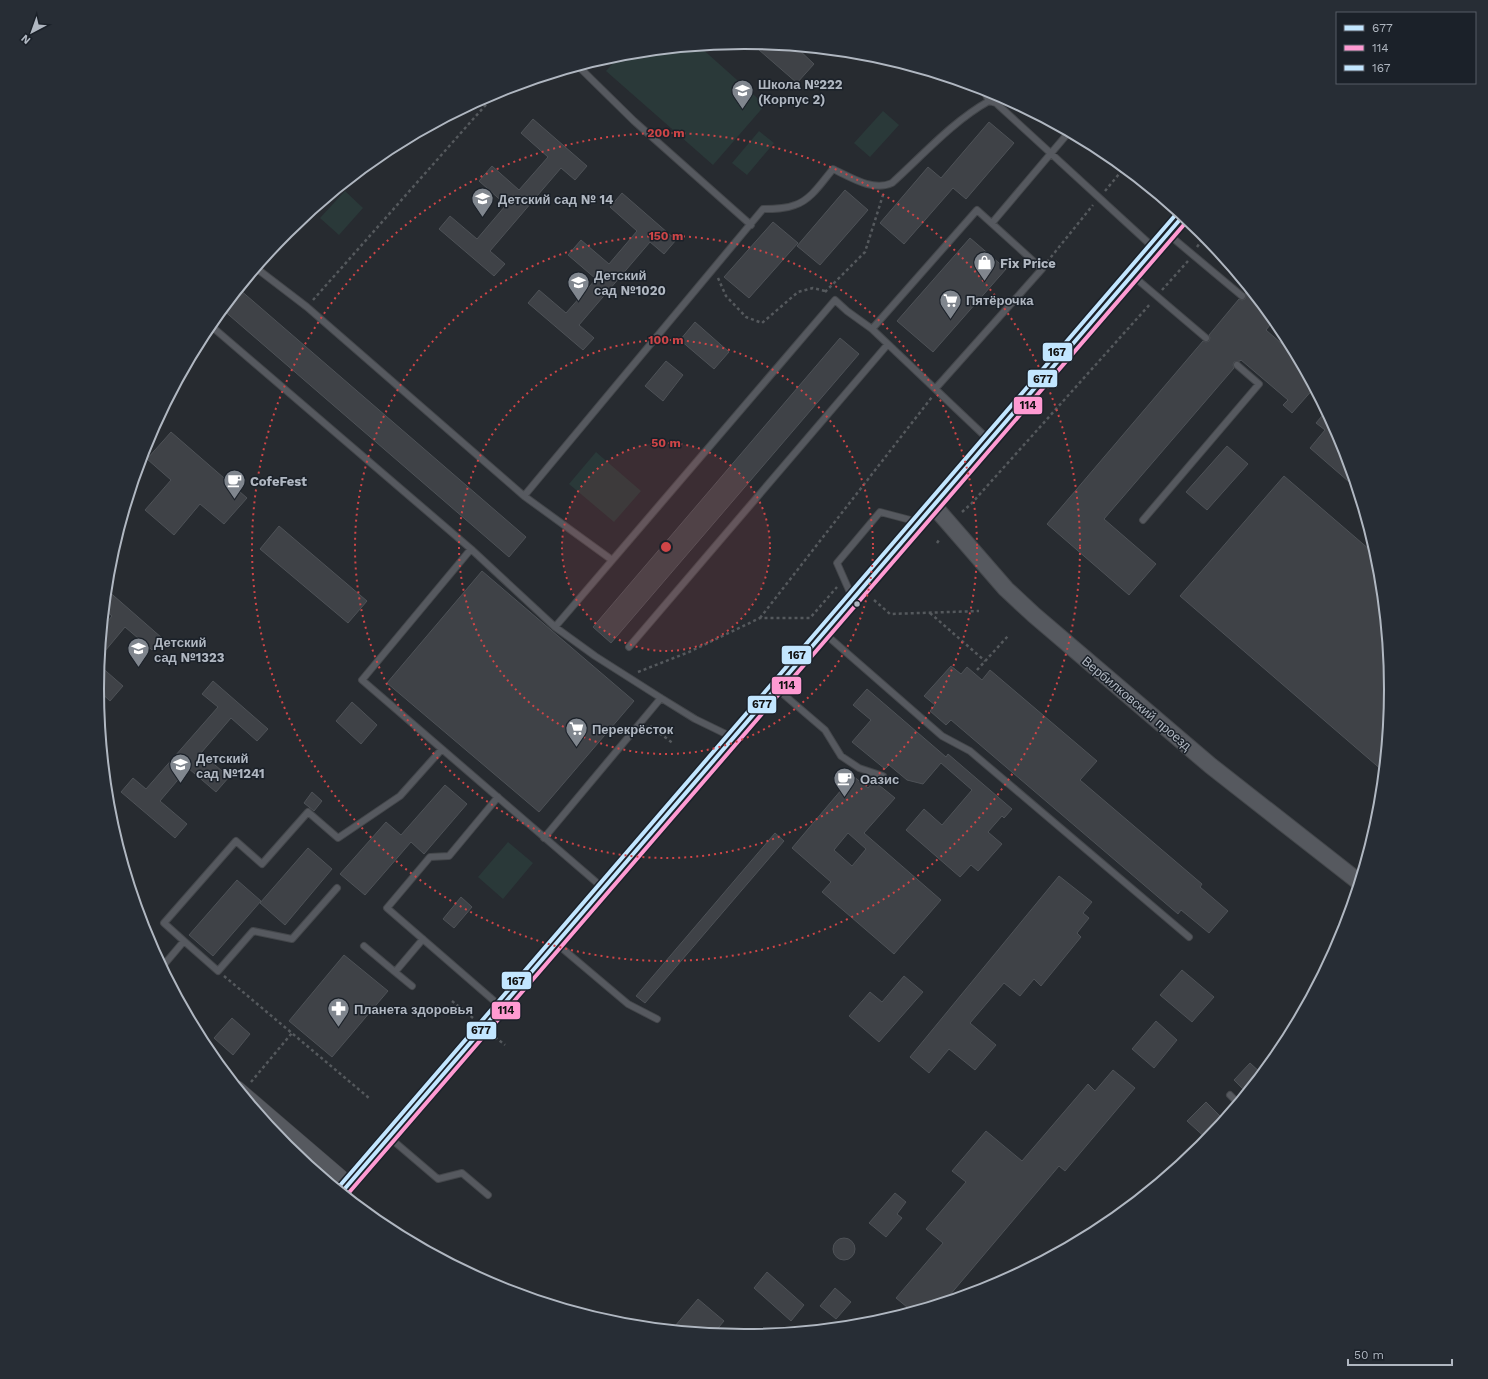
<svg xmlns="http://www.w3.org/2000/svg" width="1488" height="1379" viewBox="0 0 1488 1379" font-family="'Work Sans',sans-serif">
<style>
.green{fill:#2a3939}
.building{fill:#3f4247;stroke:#4e5257;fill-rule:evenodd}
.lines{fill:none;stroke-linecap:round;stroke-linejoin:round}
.service-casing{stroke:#44474b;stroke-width:8}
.minor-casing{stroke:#44474b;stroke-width:14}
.tertiary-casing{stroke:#44474b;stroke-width:18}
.path{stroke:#55595d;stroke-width:2.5;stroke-dasharray:3 3;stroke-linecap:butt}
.service{stroke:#56595f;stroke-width:6}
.minor{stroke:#56595f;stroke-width:13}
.tertiary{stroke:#56595f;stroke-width:16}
.bus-1-casing{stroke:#1b2129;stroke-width:7}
.bus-2-casing{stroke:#1b2129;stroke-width:7}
.bus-3-casing{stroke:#1b2129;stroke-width:7}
.bus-1{stroke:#c2e6ff;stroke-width:4}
.bus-2{stroke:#ff9ad2;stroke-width:4}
.bus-3{stroke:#c2e6ff;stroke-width:4}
.ring{fill:none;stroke:#ce4547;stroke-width:2;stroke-dasharray:2 4}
.bus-dot{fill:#b0b7c1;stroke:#1b2129;stroke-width:1.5}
.labels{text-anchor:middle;stroke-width:3;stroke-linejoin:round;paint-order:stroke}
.poi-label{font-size:13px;font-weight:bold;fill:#b0b7c1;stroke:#1b2129;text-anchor:start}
.street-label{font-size:13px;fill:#b0b7c1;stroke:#1b2129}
.rim{fill:none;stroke:#b0b7c1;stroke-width:2}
.centre{fill:#ce4547;stroke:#1b2129;stroke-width:2}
.ring-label{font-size:12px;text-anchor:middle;font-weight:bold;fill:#ce4547;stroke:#1b2129;stroke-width:3;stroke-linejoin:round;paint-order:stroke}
.line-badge{stroke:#1b2129;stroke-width:1.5}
.pale-badge-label{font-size:11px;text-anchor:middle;font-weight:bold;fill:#111}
</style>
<rect width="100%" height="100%" fill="#272b30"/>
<path class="green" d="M 699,46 L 765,105 L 713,165 L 606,71 L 621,54 Z
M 883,111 L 899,125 L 870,157 L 854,143 Z
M 759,131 L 774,143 L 747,175 L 732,163 Z
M 345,191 L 363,208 L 339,235 L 320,218 Z
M 596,452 L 641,491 L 614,522 L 569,484 Z
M 508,842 L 533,863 L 503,899 L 478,877 Z"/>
<path class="building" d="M 751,43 L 796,47 L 814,64 L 797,83 Z
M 533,119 L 587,166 L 575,180 L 561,168 L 490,251 L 505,264 L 494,276 L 439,229 L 450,216 L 477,239 L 506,205 L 479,181 L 492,166 L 519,190 L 548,157 L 521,133 Z
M 989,122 L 1014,143 L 966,199 L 953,188 L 904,244 L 880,223 L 928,167 L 941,178 Z
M 845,190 L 868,210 L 820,265 L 797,246 Z
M 622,193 L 676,240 L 664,254 L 650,242 L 579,325 L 594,338 L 583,350 L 528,303 L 539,290 L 566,313 L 596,279 L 568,255 L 581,240 L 609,264 L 637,231 L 610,207 Z
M 773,222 L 798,243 L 749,298 L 724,277 Z
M 970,238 L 1006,269 L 933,352 L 897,321 Z
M 239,289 L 526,537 L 509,557 L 222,309 Z
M 1249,289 L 1272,318 L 1269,320 L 1270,325 L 1266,330 L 1297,357 L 1314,388 L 1292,413 L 1283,405 L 1288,400 L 1241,360 L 1240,361 L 1234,362 L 1233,365 L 1234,368 L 1104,519 L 1156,564 L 1129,595 L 1047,524 L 1203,341 L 1206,342 L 1209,341 L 1210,338 L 1209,335 L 1239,299 L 1242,300 L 1245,299 L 1246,296 L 1245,293 Z
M 695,322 L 729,352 L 714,369 L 680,340 Z
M 840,338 L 859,354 L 611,643 L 593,627 Z
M 666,361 L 683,375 L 663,401 L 645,386 Z
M 1326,411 L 1342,442 L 1356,488 L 1310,448 L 1325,430 L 1316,423 Z
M 171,432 L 247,498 L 224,524 L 200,504 L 174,535 L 145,510 L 171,480 L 147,459 Z
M 1227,446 L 1248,464 L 1207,510 L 1186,492 Z
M 1284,476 L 1377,556 L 1379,563 L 1392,690 L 1383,771 L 1180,596 Z
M 279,526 L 367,601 L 348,623 L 260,549 Z
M 482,571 L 634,701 L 539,812 L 387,683 Z
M 106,589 L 162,638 L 152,650 L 125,627 L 100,657 L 103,627 L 112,616 L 104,609 Z
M 99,665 L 123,686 L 110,701 L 97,689 Z
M 951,666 L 961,674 L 967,667 L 982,680 L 990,670 L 1097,761 L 1080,780 L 1202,884 L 1200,887 L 1228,911 L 1209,933 L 1181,910 L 1178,914 L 951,720 L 946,725 L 930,711 L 935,705 L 924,696 Z
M 213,681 L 268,729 L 257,741 L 231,718 L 201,753 L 229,777 L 216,792 L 188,768 L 160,801 L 187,824 L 175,838 L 121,792 L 133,778 L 146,789 L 218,707 L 202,694 Z
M 867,689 L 946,757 L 948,754 L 1012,809 L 1004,818 L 1002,816 L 988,832 L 1002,844 L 978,871 L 971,865 L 960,877 L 906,830 L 924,809 L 942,825 L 972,790 L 941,763 L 923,784 L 907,780 L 889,765 L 885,769 L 852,742 L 871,720 L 853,705 Z
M 352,702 L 377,725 L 361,744 L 336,721 Z
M 853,776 L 868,788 L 874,781 L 895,798 L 864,833 L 941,900 L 894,954 L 822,892 L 831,882 L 792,848 ZM 848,833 L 866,849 L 852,866 L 834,850 Z
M 445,785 L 467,804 L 424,854 L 411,842 L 365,895 L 340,874 L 386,822 L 401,835 Z
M 312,792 L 322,801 L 314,811 L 304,803 Z
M 775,833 L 784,841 L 645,1003 L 636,996 Z
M 308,848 L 332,869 L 285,925 L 260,903 Z
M 1059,876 L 1092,902 L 1083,913 L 1089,918 L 1077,933 L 1081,937 L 1041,986 L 1034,979 L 1020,996 L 1004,983 L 970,1023 L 996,1045 L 975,1070 L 949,1049 L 929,1073 L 910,1057 Z
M 237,880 L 261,901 L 213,956 L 189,935 Z
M 461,897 L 472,907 L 454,928 L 443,919 Z
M 344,955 L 388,991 L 332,1057 L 289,1021 Z
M 1182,970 L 1214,997 L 1192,1022 L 1160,995 Z
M 904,976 L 923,992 L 879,1042 L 849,1016 L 870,992 L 882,1002 Z
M 232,1018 L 250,1034 L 233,1055 L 214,1038 Z
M 1156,1021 L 1177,1040 L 1154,1068 L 1132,1049 Z
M 1250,1063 L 1262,1074 L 1246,1092 L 1234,1080 Z
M 1113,1070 L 1135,1088 L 1065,1171 L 1059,1166 L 944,1302 L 913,1312 L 896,1298 L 943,1243 L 926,1229 L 966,1182 L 952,1171 L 986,1131 L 1022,1161 L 1088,1084 L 1095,1091 Z
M 1206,1102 L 1224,1120 L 1208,1140 L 1187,1121 Z
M 895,1193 L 906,1202 L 897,1214 L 902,1218 L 886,1237 L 869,1223 Z
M833 1249a11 11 0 1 1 22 0a11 11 0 1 1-22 0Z
M 767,1272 L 804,1305 L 791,1321 L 754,1288 Z
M 835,1288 L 851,1302 L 836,1319 L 820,1306 Z
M 698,1299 L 724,1321 L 713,1334 L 681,1331 L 675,1326 Z"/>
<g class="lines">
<defs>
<path id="service" d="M 578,66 L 634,121 L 751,225
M 983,89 L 989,101
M 1002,97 L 996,103 L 1154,248
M 992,223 L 1069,132
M 1168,234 L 1242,296
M 256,268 L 307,307 L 524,496 L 612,560
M 1132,275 L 1206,338
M 1273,322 L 1281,328
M 210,325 L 471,549
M 872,329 L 977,210 L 1042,269 L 935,389
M 524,496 L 763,209 C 774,209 785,209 795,205 C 811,200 822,182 833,169 C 850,177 873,192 892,183 C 923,155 953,121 989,101 L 996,103
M 1143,520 L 1259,384 L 1237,365
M 852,597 L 837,563 L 880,512 L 918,522
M 555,627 L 835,300 L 847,311 L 872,329 L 989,440
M 824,633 L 942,736 L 970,751 L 1189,937
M 629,647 L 888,344
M 776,688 L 825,730 L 841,756 L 859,768 L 883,776
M 498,797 L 449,856 L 430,857 L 387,908 L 500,1006
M 544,838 L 661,698
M 603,888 L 362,680 L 471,549 L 555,627 L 595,656 L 661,698 L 695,719 L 732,737
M 184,941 L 218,971 L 253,931 L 292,939 L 337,888
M 557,944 L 628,1004 L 657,1019
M 364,946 L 395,972 L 423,939
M 162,967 L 184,941 L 164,923 L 236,841 L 262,864 L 308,812 L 338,838 L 400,796 L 442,749
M 395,972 L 412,986
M 1230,1095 L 1238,1103
M 390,1138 L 438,1179 L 462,1173 L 488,1195"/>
<path id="minor" d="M 237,1087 L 349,1183"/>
<path id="tertiary" d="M 933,505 L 1006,589 L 1034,615 L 1211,766 L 1359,882
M 341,1193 L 1183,216"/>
</defs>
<use href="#service" class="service-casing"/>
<use href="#minor" class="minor-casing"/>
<use href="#tertiary" class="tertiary-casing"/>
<path class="path" d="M 1105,191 L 1124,168
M 1197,247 L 1205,236
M 1047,262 L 1093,205
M 718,278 L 726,296 L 746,317 L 762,323 L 798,292 L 813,288 L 825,291
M 1162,290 L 1188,261
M 825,292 L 865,252 L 883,195
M 313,300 L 498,91
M 962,512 L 971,504 L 1151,303
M 937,543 L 939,540
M 874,600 L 890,614 L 979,611
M 930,613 L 985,661
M 760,618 L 932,397
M 977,670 L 1008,636
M 638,672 L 689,652 L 760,618 L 810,618 L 837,587
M 650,726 L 674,744
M 224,976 L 369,1098
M 452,1001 L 473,1018
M 495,1037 L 505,1045
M 251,1082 L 292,1033"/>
<use href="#service" class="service"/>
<use href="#minor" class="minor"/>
<use href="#tertiary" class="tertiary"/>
<defs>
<path id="bus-1" d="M 341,1193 L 1183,216"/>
<path id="bus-2" d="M 346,1196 L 1188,220"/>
<path id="bus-3" d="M 337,1189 L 1178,212"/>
</defs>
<use href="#bus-1" class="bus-1-casing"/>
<use href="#bus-2" class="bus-2-casing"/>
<use href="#bus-3" class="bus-3-casing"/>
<use href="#bus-1" class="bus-1"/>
<use href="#bus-2" class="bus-2"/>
<use href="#bus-3" class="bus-3"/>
</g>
<circle cx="666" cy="547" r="104" fill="#ce4547" fill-opacity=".12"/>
<g class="ring">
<circle cx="666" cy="547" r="104"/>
<circle cx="666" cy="547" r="207"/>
<circle cx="666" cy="547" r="311"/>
<circle cx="666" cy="547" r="414"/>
</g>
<defs>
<symbol id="school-pin" viewBox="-11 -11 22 30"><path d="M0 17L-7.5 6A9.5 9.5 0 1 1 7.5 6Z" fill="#80868e" stroke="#1b2129"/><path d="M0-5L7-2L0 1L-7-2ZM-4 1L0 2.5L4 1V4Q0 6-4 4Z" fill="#fff"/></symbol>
<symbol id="shop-pin" viewBox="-11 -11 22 30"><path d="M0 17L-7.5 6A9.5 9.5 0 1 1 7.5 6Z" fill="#80868e" stroke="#1b2129"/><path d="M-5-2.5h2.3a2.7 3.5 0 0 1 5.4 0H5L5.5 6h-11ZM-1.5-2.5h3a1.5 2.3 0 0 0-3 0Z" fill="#fff"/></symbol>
<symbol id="supermarket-pin" viewBox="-11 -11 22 30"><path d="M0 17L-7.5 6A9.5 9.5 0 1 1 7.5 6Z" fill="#80868e" stroke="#1b2129"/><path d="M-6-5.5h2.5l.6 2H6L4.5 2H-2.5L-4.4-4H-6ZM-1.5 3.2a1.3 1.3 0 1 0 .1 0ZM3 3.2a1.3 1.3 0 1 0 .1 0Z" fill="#fff"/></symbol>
<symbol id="cafe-pin" viewBox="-11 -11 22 30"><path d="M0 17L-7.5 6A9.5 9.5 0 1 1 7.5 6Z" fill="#80868e" stroke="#1b2129"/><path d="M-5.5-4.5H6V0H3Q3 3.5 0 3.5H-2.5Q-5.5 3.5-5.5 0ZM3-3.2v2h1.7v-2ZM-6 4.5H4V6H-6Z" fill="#fff"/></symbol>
<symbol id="pharmacy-pin" viewBox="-11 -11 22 30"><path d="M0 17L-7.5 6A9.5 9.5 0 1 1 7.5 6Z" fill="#80868e" stroke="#1b2129"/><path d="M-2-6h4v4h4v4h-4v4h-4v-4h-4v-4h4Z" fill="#fff"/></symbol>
</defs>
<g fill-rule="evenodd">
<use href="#school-pin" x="730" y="78" width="25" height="34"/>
<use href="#school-pin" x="470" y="186" width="25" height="34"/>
<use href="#shop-pin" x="972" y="250" width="25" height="34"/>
<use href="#school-pin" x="566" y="270" width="25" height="34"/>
<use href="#supermarket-pin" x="938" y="288" width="25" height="34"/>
<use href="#cafe-pin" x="222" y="468" width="25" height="34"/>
<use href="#school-pin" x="126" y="636" width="25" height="34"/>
<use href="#supermarket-pin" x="564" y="716" width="25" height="34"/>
<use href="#school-pin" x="168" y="752" width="25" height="34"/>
<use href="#cafe-pin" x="832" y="766" width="25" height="34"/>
<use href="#pharmacy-pin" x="326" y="996" width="25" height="34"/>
</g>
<circle class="bus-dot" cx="857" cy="604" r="3.5"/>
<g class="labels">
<g class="poi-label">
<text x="758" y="89">Школа №222<tspan x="758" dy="15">(Корпус 2)</tspan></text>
<text x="498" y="204">Детский сад № 14</text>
<text x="1000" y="268">Fix Price</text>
<text x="594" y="280">Детский<tspan x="594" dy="15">сад №1020</tspan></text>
<text x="966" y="305">Пятёрочка</text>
<text x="250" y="486">CofeFest</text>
<text x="154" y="647">Детский<tspan x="154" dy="15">сад №1323</tspan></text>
<text x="592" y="734">Перекрёсток</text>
<text x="196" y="763">Детский<tspan x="196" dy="15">сад №1241</tspan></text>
<text x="860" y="784">Оазис</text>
<text x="354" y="1014">Планета здоровья</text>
</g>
<g class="street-label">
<text transform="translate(1137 703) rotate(40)" y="5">Вербилковский проезд</text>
</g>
</g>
<path d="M0 0H1488V1379H0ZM104 689a640 640 0 1 1 1280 0a640 640 0 1 1-1280 0Z" fill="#272d35" fill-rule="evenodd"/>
<path class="rim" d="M104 689a640 640 0 1 1 1280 0a640 640 0 1 1-1280 0Z"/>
<circle cx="666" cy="547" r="6" class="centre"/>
<g class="ring-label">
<text x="666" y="137">200 m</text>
<text x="666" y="240">150 m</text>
<text x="666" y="344">100 m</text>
<text x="666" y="447">50 m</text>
</g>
<g class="line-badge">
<rect x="1042" y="342" width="31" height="20" rx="4" fill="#c2e6ff"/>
<rect x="1027" y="369" width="31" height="19" rx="4" fill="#c2e6ff"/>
<rect x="1013" y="396" width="30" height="19" rx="4" fill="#ff9ad2"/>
<rect x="781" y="645" width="31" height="20" rx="4" fill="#c2e6ff"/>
<rect x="771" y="676" width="31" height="19" rx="4" fill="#ff9ad2"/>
<rect x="747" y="695" width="30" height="19" rx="4" fill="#c2e6ff"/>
<rect x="501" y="971" width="31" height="19" rx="4" fill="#c2e6ff"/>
<rect x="491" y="1001" width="30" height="19" rx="4" fill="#ff9ad2"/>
<rect x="466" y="1021" width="31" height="19" rx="4" fill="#c2e6ff"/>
</g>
<g class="pale-badge-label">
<text x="1057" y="356">167</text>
<text x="1043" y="383">677</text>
<text x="1028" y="409">114</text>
<text x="797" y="659">167</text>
<text x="787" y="689">114</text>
<text x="762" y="708">677</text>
<text x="516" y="985">167</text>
<text x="506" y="1014">114</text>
<text x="481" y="1034">677</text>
</g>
<rect x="1336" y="12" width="140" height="72" fill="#1b2129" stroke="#575d66"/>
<rect x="1344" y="25" width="20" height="6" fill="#c2e6ff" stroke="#575d66"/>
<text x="1372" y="32" font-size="12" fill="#b0b7c1">677</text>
<rect x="1344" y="45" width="20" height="6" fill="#ff9ad2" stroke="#575d66"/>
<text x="1372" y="52" font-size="12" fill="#b0b7c1">114</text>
<rect x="1344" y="65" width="20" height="6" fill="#c2e6ff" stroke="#575d66"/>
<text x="1372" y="72" font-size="12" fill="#b0b7c1">167</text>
<g transform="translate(32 32) rotate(221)" stroke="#1b2129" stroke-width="3" paint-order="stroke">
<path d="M0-3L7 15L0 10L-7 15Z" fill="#b0b7c1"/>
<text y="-6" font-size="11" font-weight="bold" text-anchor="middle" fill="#b0b7c1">N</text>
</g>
<path d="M1348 1359v6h104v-6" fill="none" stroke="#b0b7c1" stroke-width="2"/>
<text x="1354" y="1359" font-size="12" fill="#b0b7c1" stroke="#1b2129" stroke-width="3" paint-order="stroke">50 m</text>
</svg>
